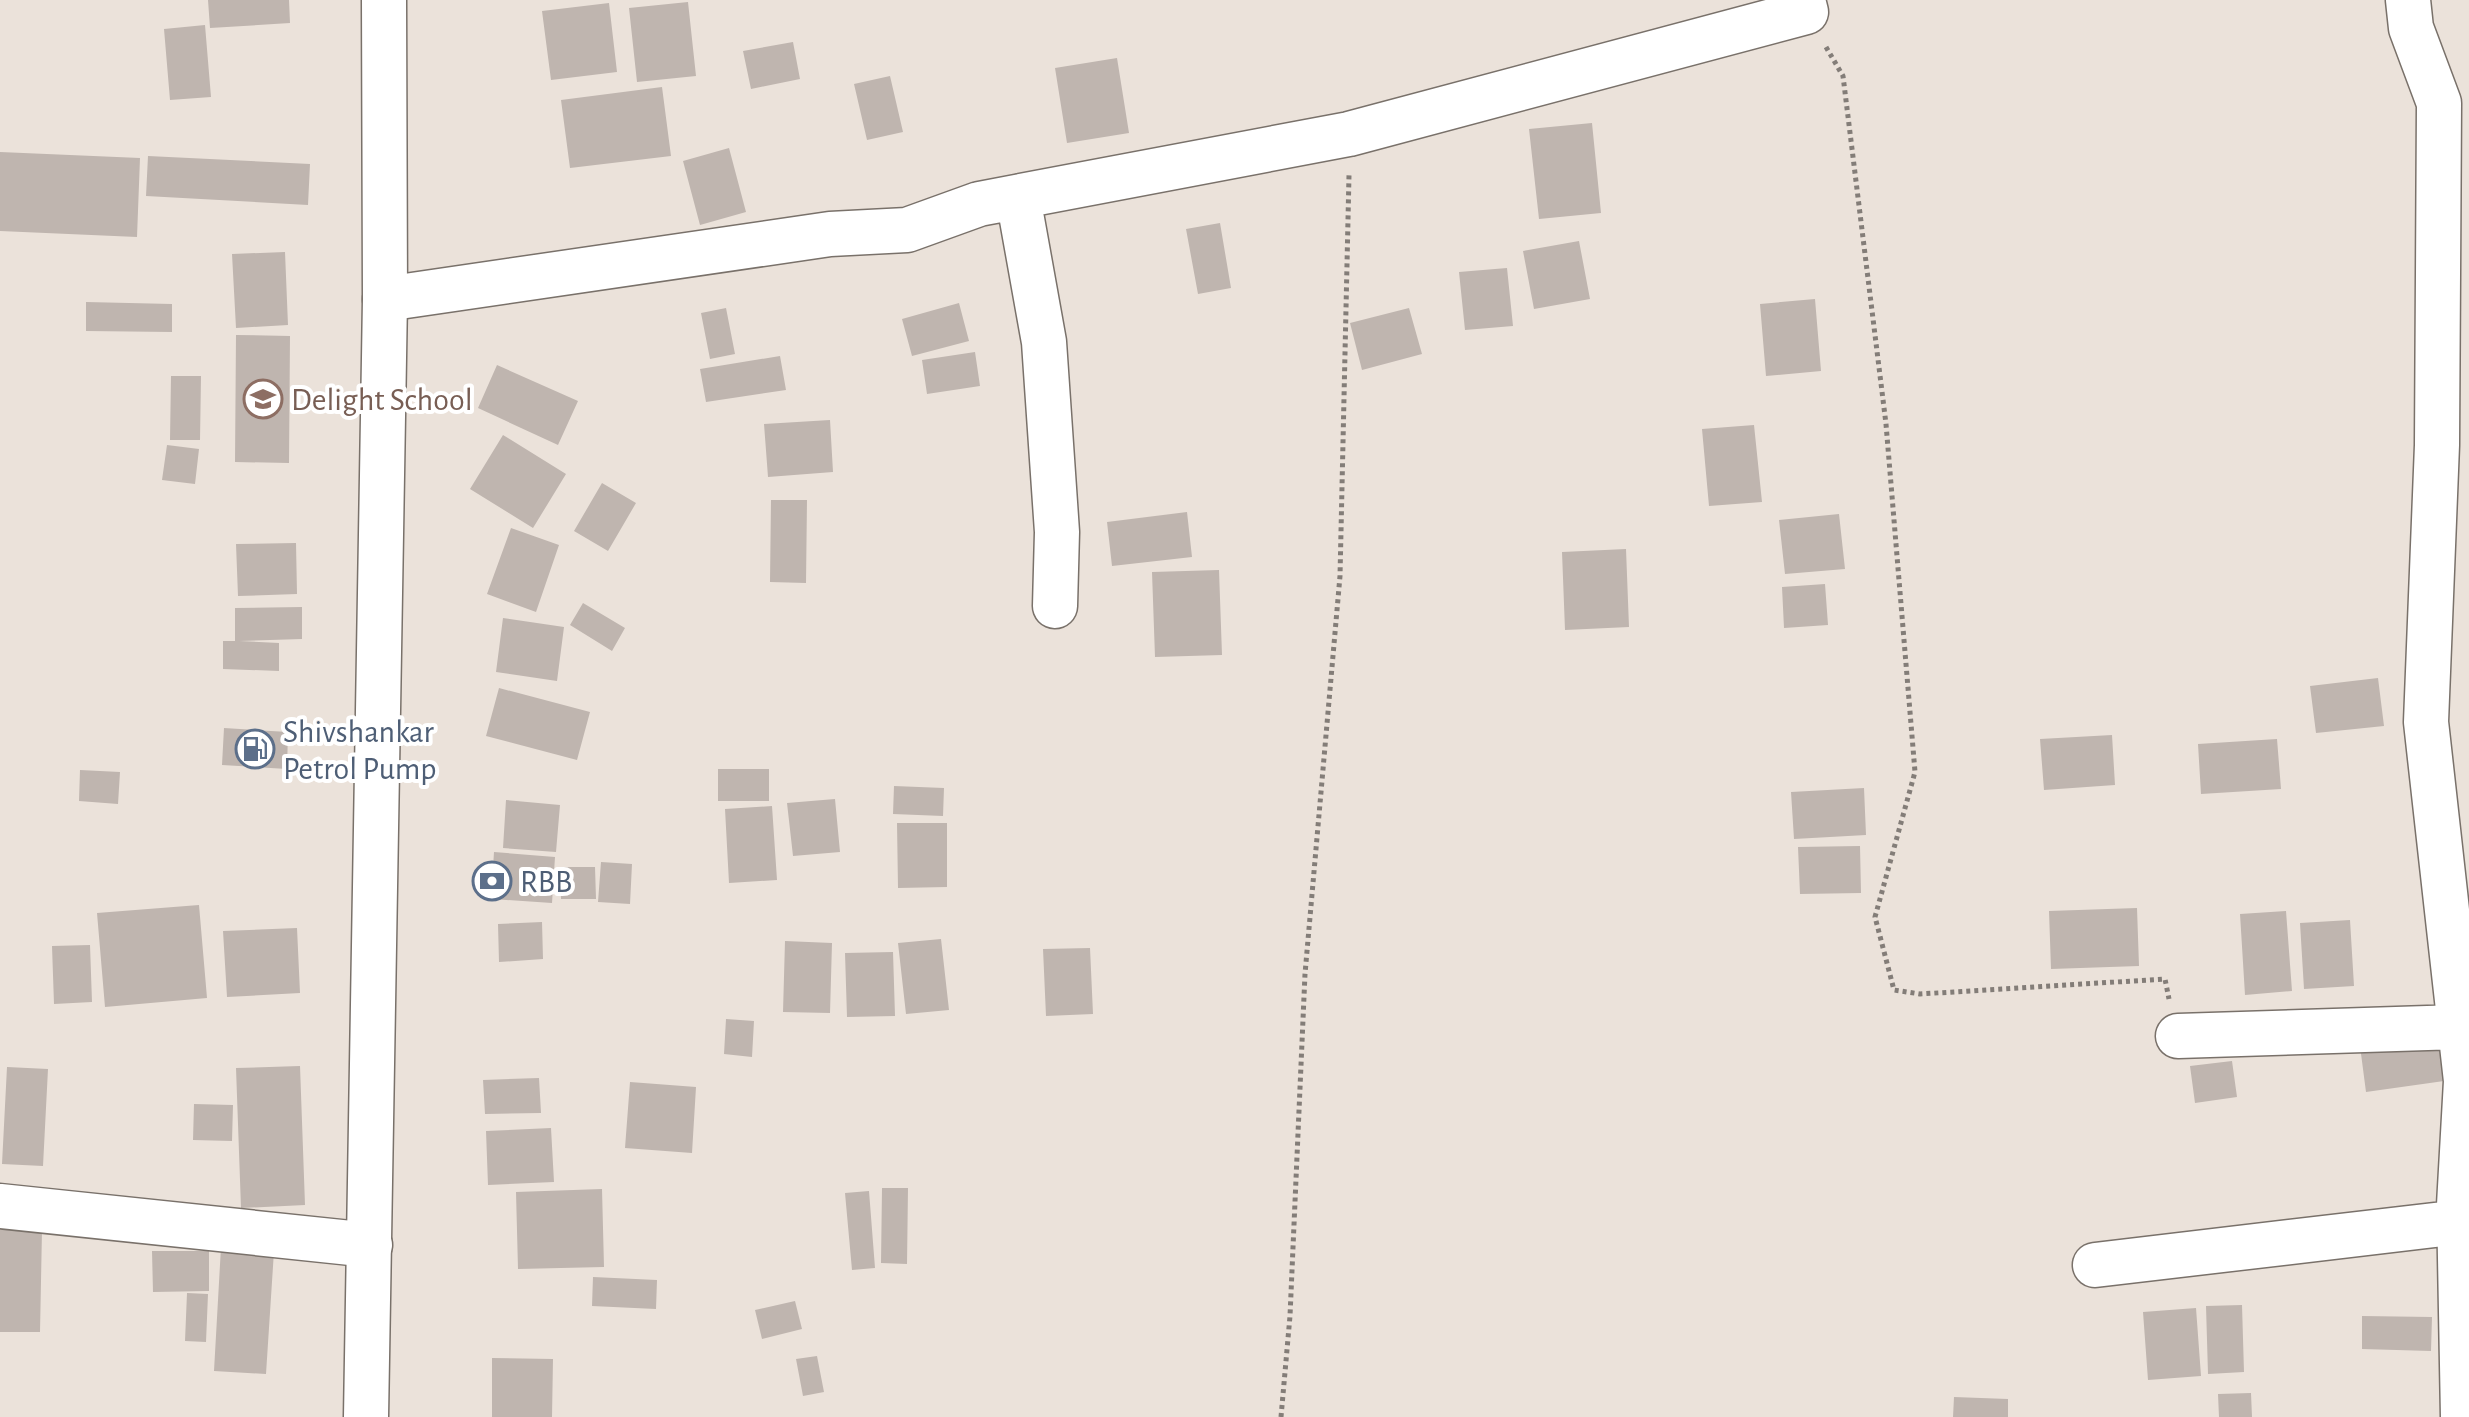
<svg xmlns="http://www.w3.org/2000/svg" width="2469" height="1417" viewBox="0 0 2469 1417" font-family="'Alegreya Sans',sans-serif">
<style>
.building{fill:#bfb5af}
.lines{fill:none;stroke-linecap:round;stroke-linejoin:round}
.minor-casing{stroke:#79716a;stroke-width:47}
.major-casing{stroke:#79716a;stroke-width:47}
.path{stroke:#837d78;stroke-width:5;stroke-dasharray:4 4;stroke-linecap:butt}
.minor{stroke:#fff;stroke-width:44}
.major{stroke:#fff;stroke-width:44}
.labels{text-anchor:middle;stroke-width:8;stroke-linejoin:round;paint-order:stroke}
.education-label{font-size:32px;fill:#785e54;stroke:#fff;text-anchor:start}
.service-label{font-size:32px;fill:#4e5e75;stroke:#fff;text-anchor:start}
</style>
<rect width="100%" height="100%" fill="#ebe2da"/>
<path class="building" d="M 208,0 L 289,0 L 290,23 L 210,28 Z
M 688,2 L 696,76 L 637,82 L 629,8 Z
M 609,3 L 617,72 L 551,80 L 542,11 Z
M 205,25 L 211,97 L 170,100 L 164,29 Z
M 793,42 L 800,79 L 751,89 L 743,51 Z
M 1117,58 L 1129,133 L 1067,143 L 1055,68 Z
M 890,76 L 903,132 L 867,140 L 854,84 Z
M 662,87 L 671,156 L 570,168 L 561,100 Z
M 1592,123 L 1601,213 L 1539,219 L 1529,129 Z
M 729,148 L 746,212 L 700,225 L 683,161 Z
M 0,152 L 140,158 L 137,237 L 0,231 Z
M 148,156 L 310,164 L 308,205 L 146,196 Z
M 1220,223 L 1231,288 L 1198,294 L 1186,229 Z
M 1579,241 L 1590,299 L 1534,309 L 1523,251 Z
M 285,252 L 288,325 L 236,328 L 232,254 Z
M 1507,268 L 1513,326 L 1465,330 L 1459,272 Z
M 1815,299 L 1821,371 L 1766,376 L 1760,304 Z
M 86,302 L 172,304 L 172,332 L 86,331 Z
M 959,303 L 969,341 L 912,356 L 902,319 Z
M 726,308 L 735,354 L 710,359 L 701,313 Z
M 1409,308 L 1422,354 L 1362,370 L 1350,323 Z
M 236,335 L 290,336 L 289,463 L 235,462 Z
M 975,352 L 980,386 L 927,394 L 922,360 Z
M 780,356 L 786,390 L 706,402 L 700,369 Z
M 497,365 L 578,401 L 558,445 L 478,408 Z
M 171,376 L 201,376 L 200,440 L 170,440 Z
M 830,420 L 833,472 L 768,477 L 764,424 Z
M 1754,425 L 1762,502 L 1709,506 L 1702,429 Z
M 503,435 L 566,474 L 533,528 L 470,489 Z
M 167,445 L 199,449 L 195,484 L 162,480 Z
M 602,483 L 636,503 L 608,551 L 574,531 Z
M 771,500 L 807,500 L 806,583 L 770,582 Z
M 1187,512 L 1192,557 L 1112,566 L 1107,522 Z
M 1839,514 L 1845,569 L 1785,574 L 1779,520 Z
M 511,528 L 559,545 L 536,612 L 487,594 Z
M 296,543 L 297,594 L 238,596 L 236,544 Z
M 1626,549 L 1629,627 L 1565,630 L 1562,552 Z
M 1219,570 L 1222,655 L 1155,657 L 1152,572 Z
M 1825,584 L 1828,625 L 1784,628 L 1782,587 Z
M 583,603 L 625,628 L 612,651 L 570,625 Z
M 302,607 L 302,639 L 239,641 L 279,643 L 279,671 L 223,669 L 223,641 L 235,641 L 235,608 Z
M 503,618 L 564,627 L 557,681 L 496,672 Z
M 2378,678 L 2384,726 L 2316,733 L 2310,686 Z
M 499,688 L 590,712 L 577,760 L 486,736 Z
M 224,728 L 288,732 L 287,769 L 222,765 Z
M 2112,735 L 2115,785 L 2044,790 L 2040,739 Z
M 2277,739 L 2281,789 L 2201,794 L 2198,744 Z
M 718,769 L 769,769 L 769,801 L 718,801 Z
M 80,770 L 120,772 L 118,804 L 79,801 Z
M 894,786 L 944,788 L 943,816 L 893,814 Z
M 1864,788 L 1866,835 L 1794,839 L 1791,792 Z
M 835,799 L 840,852 L 793,856 L 787,803 Z
M 506,800 L 560,805 L 556,852 L 503,848 Z
M 772,806 L 777,880 L 729,883 L 725,809 Z
M 897,823 L 947,823 L 947,887 L 898,888 Z
M 1860,846 L 1861,893 L 1800,894 L 1798,847 Z
M 494,852 L 555,857 L 552,903 L 491,899 Z
M 601,862 L 632,864 L 630,904 L 598,902 Z
M 560,867 L 595,867 L 596,899 L 561,899 Z
M 199,905 L 207,998 L 105,1007 L 97,913 Z
M 2137,908 L 2139,966 L 2051,969 L 2049,911 Z
M 2286,911 L 2292,991 L 2245,995 L 2240,914 Z
M 2350,920 L 2354,986 L 2304,989 L 2300,923 Z
M 542,922 L 543,959 L 499,962 L 498,924 Z
M 297,928 L 300,993 L 227,997 L 223,931 Z
M 941,939 L 949,1010 L 906,1014 L 898,943 Z
M 785,941 L 832,943 L 830,1013 L 783,1012 Z
M 90,945 L 92,1002 L 54,1004 L 52,946 Z
M 1090,948 L 1093,1014 L 1046,1016 L 1043,949 Z
M 893,952 L 895,1016 L 847,1017 L 845,953 Z
M 726,1019 L 754,1021 L 752,1057 L 724,1054 Z
M 2439,1036 L 2444,1081 L 2366,1092 L 2360,1046 Z
M 2232,1061 L 2237,1097 L 2195,1103 L 2190,1066 Z
M 300,1066 L 305,1205 L 241,1208 L 236,1068 Z
M 7,1067 L 48,1069 L 43,1166 L 2,1164 Z
M 539,1078 L 541,1113 L 485,1114 L 483,1080 Z
M 630,1082 L 696,1087 L 692,1153 L 625,1148 Z
M 194,1104 L 233,1105 L 232,1141 L 193,1140 Z
M 551,1128 L 554,1182 L 488,1185 L 486,1131 Z
M 882,1188 L 908,1188 L 907,1264 L 881,1263 Z
M 602,1189 L 604,1267 L 518,1269 L 516,1192 Z
M 869,1191 L 875,1268 L 852,1270 L 845,1193 Z
M 0,1230 L 42,1230 L 40,1332 L 0,1332 Z
M 221,1247 L 274,1251 L 266,1374 L 214,1371 Z
M 152,1251 L 209,1251 L 209,1291 L 153,1292 Z
M 593,1277 L 657,1280 L 656,1309 L 592,1306 Z
M 187,1293 L 208,1294 L 206,1342 L 185,1341 Z
M 795,1301 L 802,1329 L 762,1339 L 755,1310 Z
M 2242,1305 L 2244,1372 L 2208,1374 L 2206,1306 Z
M 2196,1308 L 2201,1376 L 2148,1380 L 2143,1312 Z
M 2362,1316 L 2432,1317 L 2431,1351 L 2362,1349 Z
M 817,1356 L 824,1392 L 803,1396 L 796,1359 Z
M 492,1358 L 553,1359 L 552,1417 L 492,1417 Z
M 2251,1393 L 2252,1417 L 2219,1417 L 2218,1394 Z
M 1954,1397 L 2008,1399 L 2008,1417 L 1953,1417 Z"/>
<g class="lines">
<defs>
<path id="minor" d="M 2408,0 L 2411,28 L 2439,103 L 2437,445 L 2426,722 L 2466,1081 L 2459,1205 L 2463,1417
M 1018,197 L 1044,342 L 1057,532 L 1055,606
M 385,299 L 830,234 L 907,230 L 979,204 L 1349,134 L 1806,12 L 1803,0
M 2178,1036 L 2459,1027
M 0,1206 L 370,1245
M 2095,1265 L 2460,1222"/>
<path id="major" d="M 366,1417 L 385,299 L 384,0"/>
</defs>
<use href="#minor" class="minor-casing"/>
<use href="#major" class="major-casing"/>
<path class="path" d="M 1826,47 L 1843,76 L 1886,424 L 1915,772 L 1875,917 L 1894,990 L 1920,994 L 2165,979 L 2169,999
M 1281,1417 L 1290,1316 L 1305,974 L 1340,576 L 1349,175"/>
<use href="#minor" class="minor"/>
<use href="#major" class="major"/>
</g>
<defs>
<symbol id="school-ring" viewBox="-11 -11 22 22"><circle r="9.5" fill="#fff" stroke="#8d6e63" stroke-width="1.5"/><path d="M0-5L7-2L0 1L-7-2ZM-4 1L0 2.5L4 1V4Q0 6-4 4Z" fill="#8d6e63"/></symbol>
<symbol id="fuel-ring" viewBox="-11 -11 22 22"><circle r="9.5" fill="#fff" stroke="#5c6f8a" stroke-width="1.5"/><path d="M-5.5-6h7V0h2V4h1.3V-2.5L3-4.5l.8-.8L6-3V5H2.5V1h-1V6h-7ZM-4.2-4.7v3.2H.2V-4.7Z" fill="#5c6f8a"/></symbol>
<symbol id="bank-ring" viewBox="-11 -11 22 22"><circle r="9.5" fill="#fff" stroke="#5c6f8a" stroke-width="1.5"/><path d="M-6-4H6V4H-6ZM0-2.3a2.3 2.3 0 1 0 0 4.6a2.3 2.3 0 1 0 0-4.6Z" fill="#5c6f8a"/></symbol>
</defs>
<g fill-rule="evenodd">
<use href="#school-ring" x="241" y="377" width="44" height="44"/>
<use href="#fuel-ring" x="233" y="727" width="44" height="44"/>
<use href="#bank-ring" x="470" y="859" width="44" height="44"/>
</g>
<g class="labels">
<g class="education-label">
<text x="291" y="410">Delight School</text>
</g>
<g class="service-label">
<text x="283" y="742">Shivshankar<tspan x="283" dy="37">Petrol Pump</tspan></text>
<text x="520" y="892">RBB</text>
</g>
</g>
</svg>
